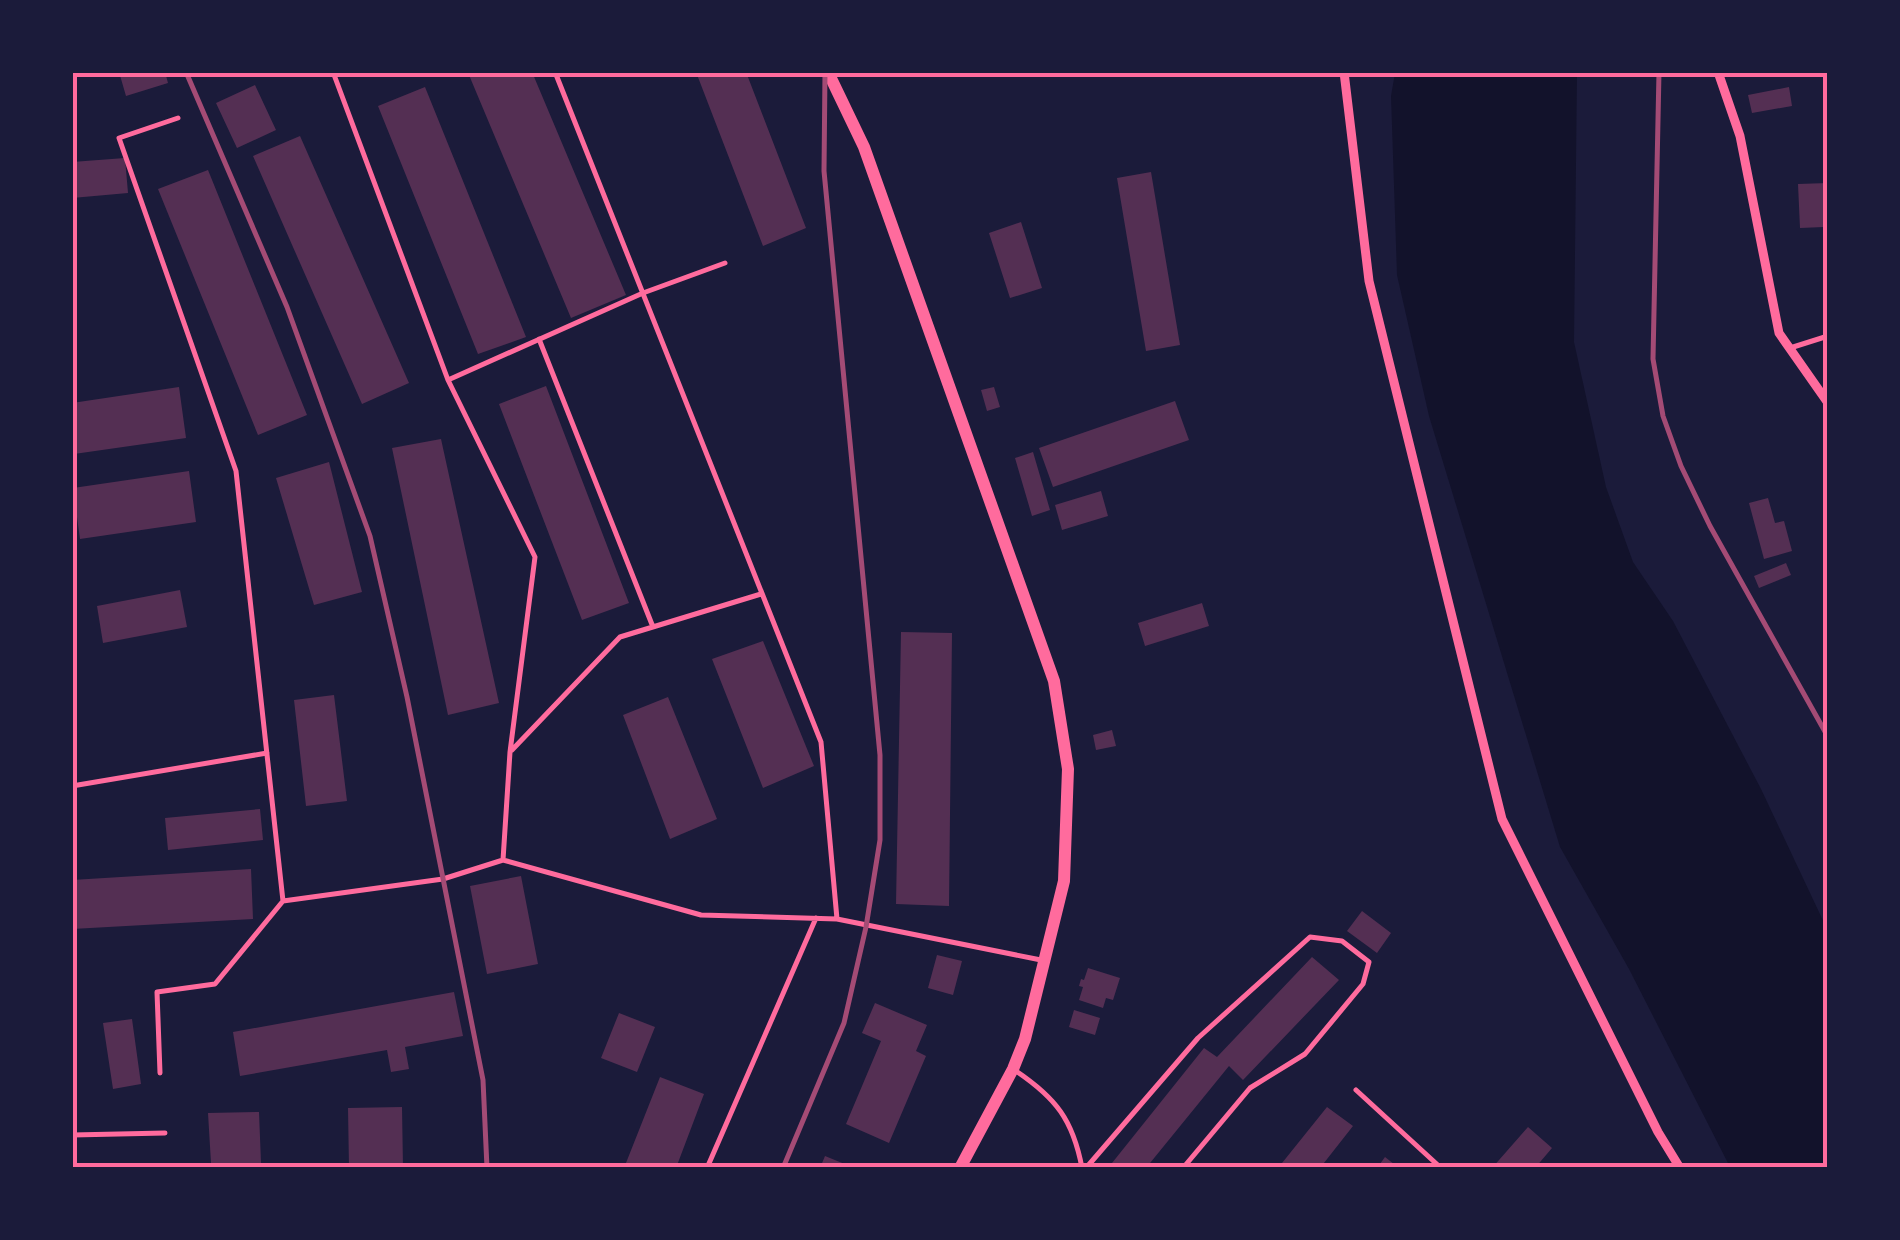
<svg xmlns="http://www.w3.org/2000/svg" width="1900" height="1240" viewBox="0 0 1900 1240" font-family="Montserrat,sans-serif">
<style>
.water{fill:#12122b}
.building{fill:#542f53}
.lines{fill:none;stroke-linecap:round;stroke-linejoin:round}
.service{stroke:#ff6b9d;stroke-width:5}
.minor{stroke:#ff6b9d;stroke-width:9}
.secondary{stroke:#ff6b9d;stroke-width:12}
.rail{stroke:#a44b75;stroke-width:5}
.neatline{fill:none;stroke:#ff6b9d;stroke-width:4}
</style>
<rect width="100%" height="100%" fill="#1b1b3a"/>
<path class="water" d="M 1395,73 L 1577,73 L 1574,342 L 1606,487 L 1633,562 L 1673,621 L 1761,789 L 1827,929 L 1827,1167 L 1730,1167 L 1629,969 L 1560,847 L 1429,416 L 1397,275 L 1391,96 Z"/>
<path class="building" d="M 119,72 L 165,72 L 168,83 L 126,96 Z
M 475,72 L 532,72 L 626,295 L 571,318 L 469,75 Z
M 696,72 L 746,72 L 806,228 L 763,246 Z
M 255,85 L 276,130 L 237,148 L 216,103 Z
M 425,87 L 526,337 L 478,354 L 378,106 Z
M 1789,87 L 1792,106 L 1752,113 L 1748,95 Z
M 300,136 L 409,383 L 362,404 L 253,156 Z
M 125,158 L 128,193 L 72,198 L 72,162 Z
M 208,170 L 307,415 L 258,435 L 158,189 Z
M 1151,172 L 1180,345 L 1146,351 L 1117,178 Z
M 1828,183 L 1824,227 L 1800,228 L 1798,184 Z
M 1021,222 L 1042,288 L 1010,298 L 989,233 Z
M 546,386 L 629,603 L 582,620 L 499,404 Z
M 179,387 L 186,438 L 74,454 L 72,403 Z
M 994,387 L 1000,407 L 987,411 L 981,390 Z
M 1175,401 L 1189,440 L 1053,487 L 1039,448 Z
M 441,439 L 499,703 L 448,715 L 392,448 Z
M 1033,452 L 1050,510 L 1032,516 L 1015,458 Z
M 329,462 L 362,592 L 314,605 L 276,478 Z
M 189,471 L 196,522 L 80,539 L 73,488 Z
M 1101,491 L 1108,516 L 1062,530 L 1055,505 Z
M 1768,498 L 1775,523 L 1784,521 L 1792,551 L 1764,559 L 1749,503 Z
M 1786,563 L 1791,575 L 1759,588 L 1754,576 Z
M 180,590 L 187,627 L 103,643 L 97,606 Z
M 1202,603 L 1209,626 L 1145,646 L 1138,623 Z
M 901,632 L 952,633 L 949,906 L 896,904 Z
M 763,641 L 814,766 L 763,788 L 712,659 Z
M 334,695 L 347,801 L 306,806 L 294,700 Z
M 668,697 L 717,819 L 670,839 L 623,715 Z
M 1112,730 L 1116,746 L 1096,750 L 1093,735 Z
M 260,809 L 263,840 L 168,850 L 165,818 Z
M 251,869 L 253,919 L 72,929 L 72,880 Z
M 521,876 L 538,964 L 487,974 L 470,886 Z
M 1362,911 L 1391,933 L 1377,953 L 1347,931 Z
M 937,955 L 962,961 L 953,995 L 928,988 Z
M 1312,957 L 1339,980 L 1243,1080 L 1229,1066 L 1146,1168 L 1108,1168 L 1204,1048 L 1217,1057 Z
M 1088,968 L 1120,978 L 1113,1000 L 1106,998 L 1103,1008 L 1079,1000 L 1083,987 L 1079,986 L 1081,979 L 1084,980 Z
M 454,992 L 463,1036 L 405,1047 L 409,1069 L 391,1072 L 387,1050 L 240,1076 L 233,1032 Z
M 875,1003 L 927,1025 L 916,1051 L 926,1056 L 889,1143 L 846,1124 L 881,1041 L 862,1033 Z
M 1074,1010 L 1100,1018 L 1095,1035 L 1069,1027 Z
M 619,1013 L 655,1027 L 637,1072 L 601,1058 Z
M 132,1019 L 141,1084 L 113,1089 L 103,1023 Z
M 660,1077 L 704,1094 L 676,1168 L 624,1168 Z
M 402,1107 L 403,1168 L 349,1168 L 348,1108 Z
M 1327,1107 L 1353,1126 L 1320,1168 L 1278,1168 Z
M 259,1112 L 261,1163 L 211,1163 L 208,1113 Z
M 1528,1127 L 1552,1148 L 1535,1168 L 1492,1168 Z
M 825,1156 L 852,1167 L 852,1168 L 820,1168 Z
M 1385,1157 L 1399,1168 L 1377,1168 Z"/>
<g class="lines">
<path class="service" d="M 333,72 L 448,380 L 643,293 L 725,263
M 555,72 L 821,742 L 837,919 L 1041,960
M 178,118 L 119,138 L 236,471 L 283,901 L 443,879 L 503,860
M 539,339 L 653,627
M 1790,348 L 1828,336
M 448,380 L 535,557 L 510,752 L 503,860 L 701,915 L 837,919
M 512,750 L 620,637 L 761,594
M 72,786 L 267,753
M 1016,1071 C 1056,1098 1073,1120 1082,1168
M 160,1073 L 157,992 L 215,984 L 283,901
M 1356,1090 L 1441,1168
M 72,1135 L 165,1133
M 707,1168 L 816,918
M 1086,1168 L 1198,1038 L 1310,937 L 1342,941 L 1369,962 L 1363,984 L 1305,1054 L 1250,1088 L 1183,1168"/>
<path class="minor" d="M 1344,72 L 1369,281 L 1502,819 L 1658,1132 L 1680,1168
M 1718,72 L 1740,136 L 1779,333 L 1828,403"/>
<path class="secondary" d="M 828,72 L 864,147 L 1054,681 L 1068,769 L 1064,881 L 1025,1039 L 1013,1069 L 960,1168"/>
<path class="rail" d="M 186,72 L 287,307 L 370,536 L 407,697 L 483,1080 L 487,1168
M 1659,72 L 1653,359 L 1663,416 L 1681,466 L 1710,526 L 1828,737
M 783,1168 L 844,1023 L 866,927 L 880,840 L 880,755 L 824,171 L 825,72"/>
</g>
<rect width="1900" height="1240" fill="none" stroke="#1b1b3a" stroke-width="150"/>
<rect x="75" y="75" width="1750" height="1090" class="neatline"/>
</svg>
